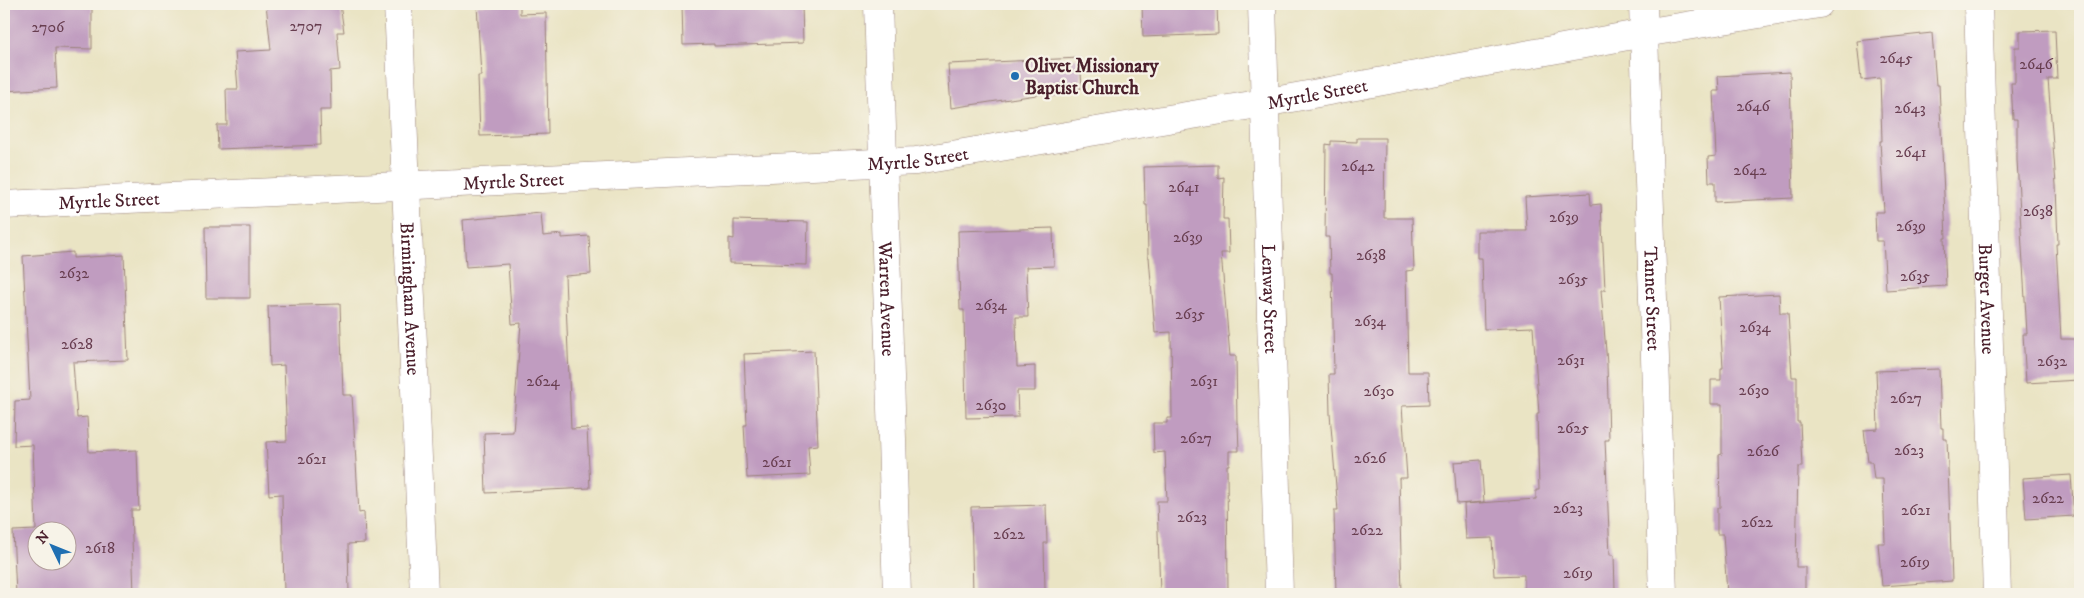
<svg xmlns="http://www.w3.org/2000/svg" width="2084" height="598" viewBox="0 0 2084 598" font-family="'IM FELL DW Pica',serif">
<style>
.building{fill:#c09cc0;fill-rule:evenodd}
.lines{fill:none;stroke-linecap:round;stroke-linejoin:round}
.street-casing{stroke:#9a8278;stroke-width:29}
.street{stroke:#fff;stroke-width:28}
.poi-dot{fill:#1f6fb2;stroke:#f7f3e8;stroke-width:2}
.labels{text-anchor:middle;stroke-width:4.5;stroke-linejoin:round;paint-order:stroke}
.number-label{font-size:16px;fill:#683e50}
.poi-label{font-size:19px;font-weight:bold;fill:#4a1f2b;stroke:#f7f3e8;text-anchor:start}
.street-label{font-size:19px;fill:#4a1f2b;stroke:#f7f3e8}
</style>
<rect width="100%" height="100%" fill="#f7f3e8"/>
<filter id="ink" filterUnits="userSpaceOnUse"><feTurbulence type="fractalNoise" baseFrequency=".02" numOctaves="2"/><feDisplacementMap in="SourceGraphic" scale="10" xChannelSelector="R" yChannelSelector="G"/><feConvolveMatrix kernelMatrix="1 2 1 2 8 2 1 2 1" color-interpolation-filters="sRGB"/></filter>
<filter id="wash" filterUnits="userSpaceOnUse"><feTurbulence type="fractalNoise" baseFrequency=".0096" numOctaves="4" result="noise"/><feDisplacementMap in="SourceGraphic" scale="20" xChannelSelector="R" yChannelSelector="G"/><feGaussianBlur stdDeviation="1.12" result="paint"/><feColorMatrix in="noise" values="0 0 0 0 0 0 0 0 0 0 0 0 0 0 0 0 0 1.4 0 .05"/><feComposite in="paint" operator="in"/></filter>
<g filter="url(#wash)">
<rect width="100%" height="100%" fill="#eae4c4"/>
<g id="blocks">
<path class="building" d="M 4,4 L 92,4 L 92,49 L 55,48 L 57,88 L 4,91 Z
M 266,4 L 340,4 L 344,32 L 337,32 L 340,70 L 330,71 L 331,110 L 320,110 L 321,145 L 218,149 L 217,125 L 227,125 L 226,89 L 238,89 L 235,52 L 271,50 Z
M 520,4 L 520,14 L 546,13 L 548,134 L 480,136 L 478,76 L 481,76 L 477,5 Z
M 682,4 L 802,4 L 803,43 L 714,46 L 714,44 L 683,45 Z
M 1142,4 L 1217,4 L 1218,34 L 1143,37 Z
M 2055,30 L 2057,79 L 2048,79 L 2056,185 L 2058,244 L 2056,244 L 2061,339 L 2078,339 L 2079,380 L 2026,383 L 2023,334 L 2027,334 L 2017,160 L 2017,119 L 2013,119 L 2011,83 L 2015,83 L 2015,47 L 2020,47 L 2020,31 Z
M 1932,33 L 1936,85 L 1939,85 L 1946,238 L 1944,238 L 1946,286 L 1886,290 L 1883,241 L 1876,241 L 1875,212 L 1884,212 L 1880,141 L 1882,141 L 1880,78 L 1861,80 L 1857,41 Z
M 1080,58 L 1082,88 L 951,108 L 948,64 Z
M 1790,72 L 1793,198 L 1715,202 L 1715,182 L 1709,182 L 1708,157 L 1716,156 L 1713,91 L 1719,91 L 1718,76 Z
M 1357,138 L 1385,138 L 1384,218 L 1412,218 L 1414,270 L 1406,271 L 1408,372 L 1428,372 L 1429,405 L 1402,406 L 1407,478 L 1399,478 L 1402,594 L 1336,594 L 1334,511 L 1338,511 L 1330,414 L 1329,374 L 1334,374 L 1332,273 L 1330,273 L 1329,237 L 1325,237 L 1326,144 L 1331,145 L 1331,141 L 1357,142 Z
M 1218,165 L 1218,178 L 1224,177 L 1223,219 L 1228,219 L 1229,253 L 1221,253 L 1230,356 L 1236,356 L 1237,424 L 1238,424 L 1239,451 L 1229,451 L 1229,465 L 1227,465 L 1228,594 L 1160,594 L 1157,501 L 1167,501 L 1165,452 L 1154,453 L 1153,423 L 1167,423 L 1167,418 L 1172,418 L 1171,332 L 1155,333 L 1149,257 L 1148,257 L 1147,205 L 1145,205 L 1144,167 Z
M 1590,193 L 1591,205 L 1601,204 L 1605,290 L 1601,290 L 1607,364 L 1609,440 L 1605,440 L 1610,555 L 1614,555 L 1615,590 L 1608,590 L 1608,594 L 1524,594 L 1524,575 L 1494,576 L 1492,538 L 1466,539 L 1464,504 L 1536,499 L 1536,490 L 1539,490 L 1537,414 L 1539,414 L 1533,327 L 1484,329 L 1482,258 L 1477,258 L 1477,231 L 1527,231 L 1525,197 Z
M 541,213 L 543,236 L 562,234 L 562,238 L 589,236 L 591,274 L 565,276 L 571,429 L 587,428 L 590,488 L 486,493 L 484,433 L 513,432 L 521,323 L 512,324 L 508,264 L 466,267 L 463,220 Z
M 734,220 L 808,222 L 807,265 L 729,263 L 729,238 L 734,239 Z
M 205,227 L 250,227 L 250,298 L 206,298 Z
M 1053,228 L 1054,266 L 1026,267 L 1028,317 L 1016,317 L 1017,367 L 1035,366 L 1035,391 L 1017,391 L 1018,417 L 966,418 L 964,310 L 960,310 L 958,231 Z
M 73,252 L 73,258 L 124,255 L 128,360 L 73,362 L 77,418 L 87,417 L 89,452 L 137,450 L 139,510 L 131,510 L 134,594 L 16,594 L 13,531 L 36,530 L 33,445 L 14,446 L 15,401 L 30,400 L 23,256 ZM 38,530 L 68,530 L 68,560 L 38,560 Z
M 1779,294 L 1780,313 L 1788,313 L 1792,377 L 1797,377 L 1797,422 L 1800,422 L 1802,467 L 1798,467 L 1796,567 L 1805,567 L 1805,594 L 1727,594 L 1723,534 L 1717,534 L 1717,508 L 1720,508 L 1719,455 L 1722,454 L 1722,404 L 1711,404 L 1711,380 L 1721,380 L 1721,368 L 1723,368 L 1719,297 Z
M 340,304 L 343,395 L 352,395 L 359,513 L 364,512 L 365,543 L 348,544 L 349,594 L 284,594 L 282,494 L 269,495 L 266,442 L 287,441 L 284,365 L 270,366 L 268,306 Z
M 814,351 L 818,445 L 808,446 L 810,475 L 747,478 L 744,425 L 747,425 L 744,354 Z
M 1939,369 L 1941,428 L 1943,428 L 1943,439 L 1947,439 L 1952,581 L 1882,586 L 1878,543 L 1885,543 L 1883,479 L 1874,479 L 1872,462 L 1868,462 L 1864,430 L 1878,429 L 1876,371 Z
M 1481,460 L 1484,502 L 1457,504 L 1454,462 Z
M 2071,475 L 2074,516 L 2026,519 L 2023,478 Z
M 1046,505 L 1047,543 L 1044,543 L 1045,590 L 1033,590 L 1033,594 L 973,594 L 971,507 Z"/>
</g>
</g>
<g filter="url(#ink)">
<use href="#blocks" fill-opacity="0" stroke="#9a8278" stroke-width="1"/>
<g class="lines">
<defs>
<g id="street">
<path id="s1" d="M 398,4 L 424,594"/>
<path id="s2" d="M 878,4 L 897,594"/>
<path id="s3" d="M 1262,4 L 1279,594"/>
<path id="s4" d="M 1643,4 L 1663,594"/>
<path id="s5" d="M 1978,4 L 1997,594"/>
<path id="s6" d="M 4,205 L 916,161 L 1264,103 L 1644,33 L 1819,4"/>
</g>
</defs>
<use href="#street" class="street-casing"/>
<use href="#street" class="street"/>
</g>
</g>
<circle class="poi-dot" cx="1015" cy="76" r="5"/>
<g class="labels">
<g class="number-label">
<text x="306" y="31">2707</text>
<text x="48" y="32">2706</text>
<text x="1896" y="63">2645</text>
<text x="2036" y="69">2646</text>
<text x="1753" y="111">2646</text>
<text x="1910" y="113">2643</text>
<text x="1911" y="157">2641</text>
<text x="1358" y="171">2642</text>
<text x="1750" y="175">2642</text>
<text x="1184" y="192">2641</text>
<text x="2038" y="216">2638</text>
<text x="1564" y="222">2639</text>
<text x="1911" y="231">2639</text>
<text x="1188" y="242">2639</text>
<text x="1371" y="260">2638</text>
<text x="74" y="278">2632</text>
<text x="1915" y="281">2635</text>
<text x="1573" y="284">2635</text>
<text x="991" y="310">2634</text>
<text x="1190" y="319">2635</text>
<text x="1370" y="326">2634</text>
<text x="1755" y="332">2634</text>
<text x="77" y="349">2628</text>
<text x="1571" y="365">2631</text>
<text x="2052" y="366">2632</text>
<text x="543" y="386">2624</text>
<text x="1204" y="386">2631</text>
<text x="1754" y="395">2630</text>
<text x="1379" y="396">2630</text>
<text x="1906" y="403">2627</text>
<text x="991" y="410">2630</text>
<text x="1573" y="433">2625</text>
<text x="1196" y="443">2627</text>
<text x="1909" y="455">2623</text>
<text x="1763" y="456">2626</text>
<text x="1370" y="463">2626</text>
<text x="312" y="464">2621</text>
<text x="777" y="467">2621</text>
<text x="2048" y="503">2622</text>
<text x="1568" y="513">2623</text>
<text x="1916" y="515">2621</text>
<text x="1192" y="522">2623</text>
<text x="1757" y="527">2622</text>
<text x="1367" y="535">2622</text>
<text x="1009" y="539">2622</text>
<text x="100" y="553">2618</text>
<text x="1915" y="567">2619</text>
<text x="1578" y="578">2619</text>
</g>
<g class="poi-label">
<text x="1025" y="72">Olivet Missionary<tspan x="1025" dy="22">Baptist Church</tspan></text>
</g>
<g class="street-label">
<text dy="7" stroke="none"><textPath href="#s6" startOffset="1320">Myrtle Street</textPath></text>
<text dy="7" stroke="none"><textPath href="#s6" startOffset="915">Myrtle Street</textPath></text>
<text dy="7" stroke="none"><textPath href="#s6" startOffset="510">Myrtle Street</textPath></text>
<text dy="7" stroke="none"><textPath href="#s6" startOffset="105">Myrtle Street</textPath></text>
<text dy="7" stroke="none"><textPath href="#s1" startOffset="295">Birmingham Avenue</textPath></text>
<text dy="7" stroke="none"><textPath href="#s2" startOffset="295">Warren Avenue</textPath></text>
<text dy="7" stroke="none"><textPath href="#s3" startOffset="295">Lenway Street</textPath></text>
<text dy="7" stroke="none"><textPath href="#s4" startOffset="295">Tanner Street</textPath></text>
<text dy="7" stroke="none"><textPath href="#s5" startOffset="295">Burger Avenue</textPath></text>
</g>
</g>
<rect width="2084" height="598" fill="none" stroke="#f7f3e8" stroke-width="20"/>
<g transform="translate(52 546) rotate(313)"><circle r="24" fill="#f7f3e8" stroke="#b29e9c"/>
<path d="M0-4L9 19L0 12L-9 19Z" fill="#1f6fb2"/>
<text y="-8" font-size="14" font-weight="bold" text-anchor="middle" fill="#4a1f2b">N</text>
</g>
</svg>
